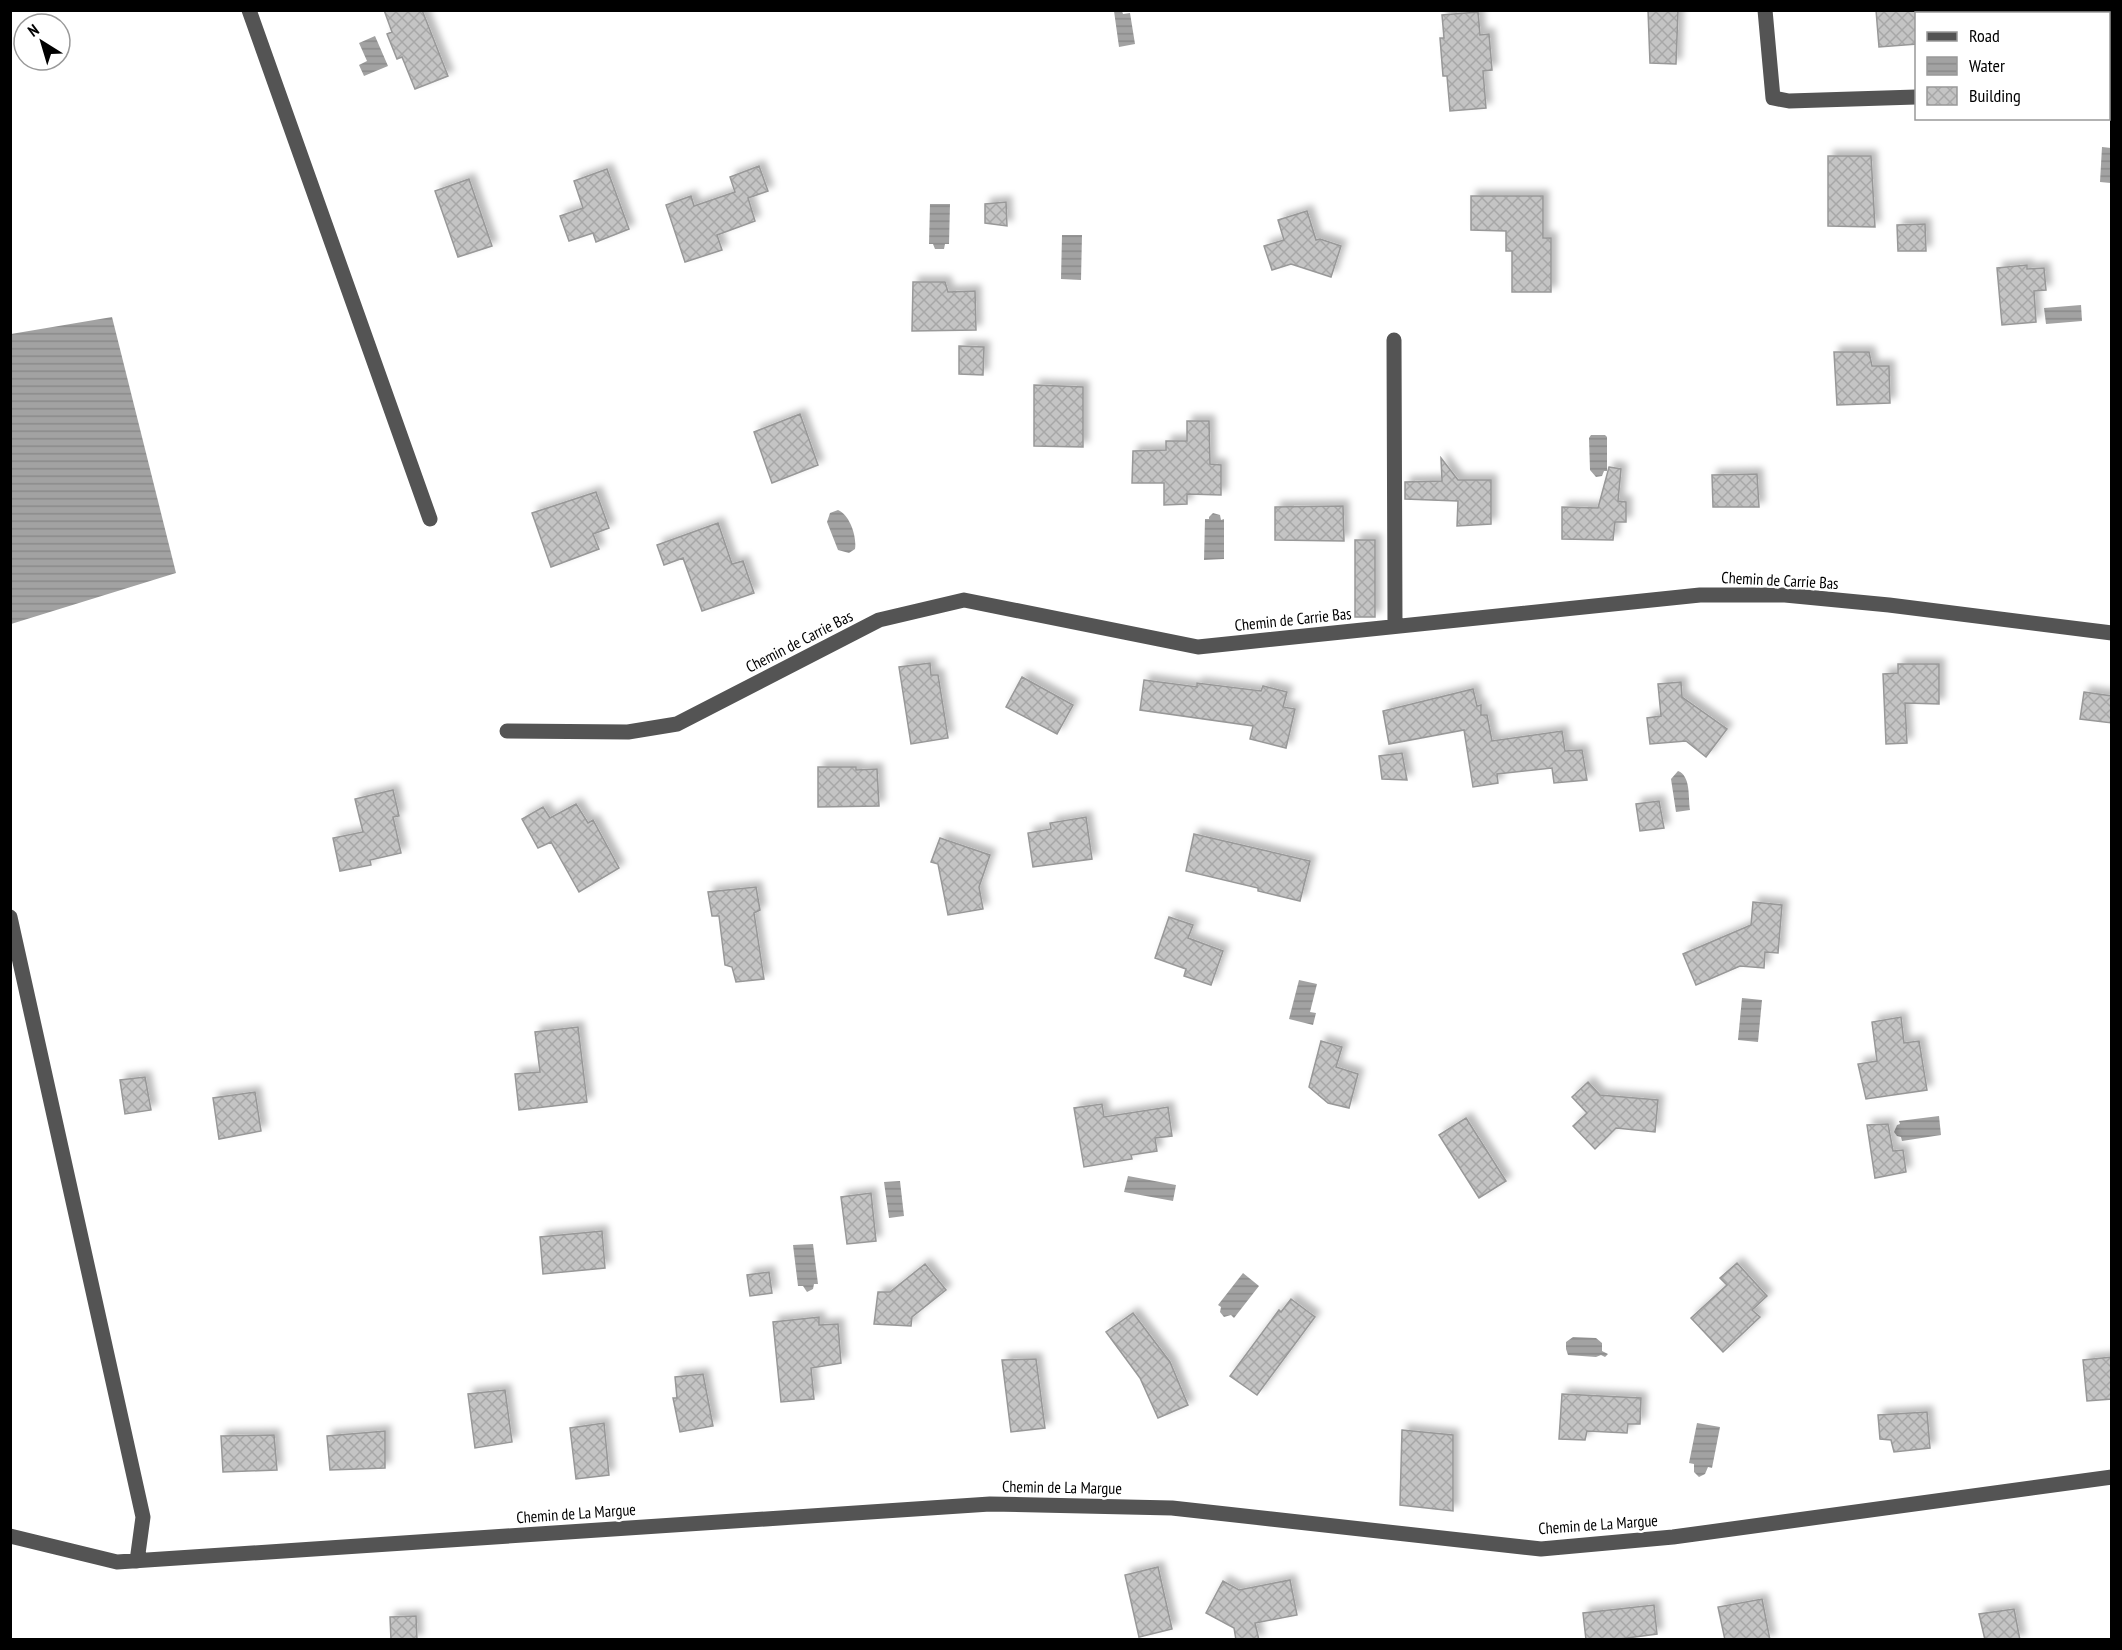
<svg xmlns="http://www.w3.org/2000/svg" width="2122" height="1650" viewBox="0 0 2122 1650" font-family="'PT Sans Narrow',sans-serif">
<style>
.water{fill:url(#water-rules)}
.building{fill:url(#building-cross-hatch);stroke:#989898;stroke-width:1.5;filter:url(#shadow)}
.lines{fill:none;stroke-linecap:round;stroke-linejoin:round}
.minor{stroke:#545454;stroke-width:15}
.labels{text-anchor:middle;stroke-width:5;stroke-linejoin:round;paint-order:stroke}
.street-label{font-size:16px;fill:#000;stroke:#fff}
</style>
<defs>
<pattern id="water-rules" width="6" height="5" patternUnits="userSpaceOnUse" patternTransform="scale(1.5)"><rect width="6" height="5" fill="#a2a2a2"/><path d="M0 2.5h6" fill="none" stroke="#8a8a8a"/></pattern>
<pattern id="building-cross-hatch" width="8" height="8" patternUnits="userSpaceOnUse" patternTransform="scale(1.5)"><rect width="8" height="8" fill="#c4c4c4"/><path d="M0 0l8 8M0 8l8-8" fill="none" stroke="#a7a7a7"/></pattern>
<filter id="shadow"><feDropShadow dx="5.5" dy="-5.5" stdDeviation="3" flood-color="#0004"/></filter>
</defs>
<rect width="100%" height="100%" fill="#fff"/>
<path class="water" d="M 1114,11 L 1122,11 L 1123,14 L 1130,13 L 1135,44 L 1119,47 Z
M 375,36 L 388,66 L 364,76 L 359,65 L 367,61 L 359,43 Z
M 2102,147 L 2111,148 L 2111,183 L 2100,182 Z
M 930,204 L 950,204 L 949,244 L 945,244 L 944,249 L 935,249 L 933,244 L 929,244 Z
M 1062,235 L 1082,235 L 1081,280 L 1061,279 Z
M 2081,305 L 2082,321 L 2046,324 L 2044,308 Z
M 112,317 L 176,573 L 11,624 L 11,334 Z
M 1591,435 L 1605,435 L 1607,437 L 1607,471 L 1604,471 L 1602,476 L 1596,477 L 1590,470 L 1589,438 Z
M 838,510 C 850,515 857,537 855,549 L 849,553 L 838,550 L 827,522 L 830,513 Z
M 1213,513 L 1220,515 L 1221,520 L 1224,519 L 1224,559 L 1204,560 L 1205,519 L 1209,519 L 1209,517 Z
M 1678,771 C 1691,776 1688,797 1690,810 L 1676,812 L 1671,779 Z
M 1299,980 L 1317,984 L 1310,1012 L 1316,1013 L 1313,1025 L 1289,1019 Z
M 1742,998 L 1762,1000 L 1758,1042 L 1738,1040 Z
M 1939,1116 L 1941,1135 L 1902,1141 L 1901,1137 L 1897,1136 L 1894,1132 L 1897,1125 L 1900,1124 L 1899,1121 Z
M 1128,1176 L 1176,1185 L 1173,1201 L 1124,1192 Z
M 900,1181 L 904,1216 L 889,1218 L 884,1182 Z
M 813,1244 L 818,1284 L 814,1284 L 813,1289 L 807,1292 L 803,1286 L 798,1286 L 793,1245 Z
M 1243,1273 L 1259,1286 L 1234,1318 L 1231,1315 L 1224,1317 L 1220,1312 L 1221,1307 L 1218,1305 Z
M 1573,1337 L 1596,1338 L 1602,1343 L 1602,1351 L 1608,1354 L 1605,1357 L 1601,1355 L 1596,1357 L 1568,1355 L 1566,1349 L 1566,1342 Z
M 1697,1423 L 1720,1427 L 1712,1468 L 1708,1467 L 1705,1474 L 1699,1477 L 1694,1472 L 1694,1464 L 1689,1463 Z"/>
<path class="building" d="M 384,10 L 422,10 L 448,76 L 415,89 L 402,57 L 397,59 L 387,34 L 392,32 Z
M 1648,10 L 1678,10 L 1676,64 L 1650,63 Z
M 1876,10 L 1917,10 L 1917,44 L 1879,47 Z
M 1478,12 L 1480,35 L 1489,34 L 1492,70 L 1483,71 L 1486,108 L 1450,111 L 1447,76 L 1443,76 L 1440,38 L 1444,38 L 1442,15 Z
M 1828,156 L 1871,156 L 1875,227 L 1828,226 Z
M 759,166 L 768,191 L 748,198 L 755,221 L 717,235 L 722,250 L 685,262 L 666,205 L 691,196 L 694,206 L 735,192 L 730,177 Z
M 607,169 L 629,229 L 596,242 L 593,233 L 569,241 L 560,216 L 583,208 L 574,181 Z
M 469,179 L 492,246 L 458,257 L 435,191 Z
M 1471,196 L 1543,196 L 1543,238 L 1551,238 L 1551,292 L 1512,292 L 1512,251 L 1506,251 L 1506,231 L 1471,230 Z
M 1006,202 L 1007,226 L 985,223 L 985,204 Z
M 1307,211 L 1316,240 L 1320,239 L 1341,246 L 1331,277 L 1291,264 L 1272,270 L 1264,246 L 1284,240 L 1278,220 Z
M 1925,224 L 1926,251 L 1898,251 L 1897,225 Z
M 2027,265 L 2027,269 L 2044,268 L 2046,290 L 2034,291 L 2036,322 L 2002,325 L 1997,268 Z
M 913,282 L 945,282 L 948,292 L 975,291 L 976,330 L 912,331 Z
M 959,346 L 984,347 L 983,375 L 959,374 Z
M 1834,352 L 1869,352 L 1872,366 L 1889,366 L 1890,403 L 1837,405 Z
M 1034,385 L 1083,387 L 1083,447 L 1034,446 Z
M 800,414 L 818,465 L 772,483 L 754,432 Z
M 1187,421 L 1209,421 L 1210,464 L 1221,465 L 1221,495 L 1187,494 L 1187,504 L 1164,505 L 1164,483 L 1132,483 L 1133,451 L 1166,450 L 1166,441 L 1187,441 Z
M 1441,458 L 1458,480 L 1491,480 L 1491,524 L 1457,526 L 1458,501 L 1405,499 L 1405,482 L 1442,481 Z
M 1609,467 L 1621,469 L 1618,501 L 1626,502 L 1626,522 L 1615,522 L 1613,540 L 1562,539 L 1562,507 L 1598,508 Z
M 1757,474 L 1759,507 L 1713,507 L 1712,475 Z
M 596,492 L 609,528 L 593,534 L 599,549 L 551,567 L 532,513 Z
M 1343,506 L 1344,541 L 1275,540 L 1275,507 Z
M 718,523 L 732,564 L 743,561 L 754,593 L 702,611 L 683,558 L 664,565 L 657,545 Z
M 1355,540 L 1375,540 L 1375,617 L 1355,617 Z
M 930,663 L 931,675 L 938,675 L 948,738 L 911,744 L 899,667 Z
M 1898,664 L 1939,664 L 1939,704 L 1905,703 L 1907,743 L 1886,744 L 1883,674 L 1898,673 Z
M 1022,677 L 1073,705 L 1057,734 L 1006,707 Z
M 1144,680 L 1197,687 L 1197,683 L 1261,691 L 1263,686 L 1287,692 L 1283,707 L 1295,709 L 1286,748 L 1250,739 L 1253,726 L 1140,710 Z
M 1681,682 L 1682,697 L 1727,729 L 1706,757 L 1686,741 L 1650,744 L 1647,718 L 1661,716 L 1658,684 Z
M 1473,689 L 1477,706 L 1481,705 L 1481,715 L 1487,715 L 1492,741 L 1562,731 L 1565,751 L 1582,750 L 1587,780 L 1554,783 L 1552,768 L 1497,774 L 1498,783 L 1473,787 L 1464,730 L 1389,744 L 1383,711 Z
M 2084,692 L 2112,696 L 2112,723 L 2080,719 Z
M 1402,753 L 1407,780 L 1382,779 L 1379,756 Z
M 818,767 L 856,767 L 856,770 L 877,769 L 879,806 L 818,807 Z
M 393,790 L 399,816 L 393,817 L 401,853 L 370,860 L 371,865 L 340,871 L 333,838 L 363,832 L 355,799 Z
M 1659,801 L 1664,828 L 1640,831 L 1636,804 Z
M 576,804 L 588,823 L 593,820 L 619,868 L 579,892 L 551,842 L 538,848 L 522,819 L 543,807 L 550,818 Z
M 1086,817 L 1092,859 L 1033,867 L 1028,833 L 1051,829 L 1050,823 Z
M 1194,834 L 1310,861 L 1300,901 L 1258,891 L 1258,888 L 1186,871 Z
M 940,838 L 990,855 L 979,887 L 983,909 L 948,915 L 938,864 L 931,862 Z
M 756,887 L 760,910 L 754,913 L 764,979 L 736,982 L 732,967 L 725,965 L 719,916 L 712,916 L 708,892 Z
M 1753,902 L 1782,905 L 1778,953 L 1765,952 L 1764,968 L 1740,966 L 1696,985 L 1683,954 L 1751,925 Z
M 1169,917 L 1193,925 L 1188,938 L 1223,951 L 1211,985 L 1184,976 L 1186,969 L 1155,958 Z
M 1901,1017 L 1904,1043 L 1919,1041 L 1927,1090 L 1866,1099 L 1858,1064 L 1877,1061 L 1872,1022 Z
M 578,1027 L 587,1102 L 519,1110 L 515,1074 L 540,1072 L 535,1032 Z
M 1321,1041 L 1342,1047 L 1336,1067 L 1358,1074 L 1349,1108 L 1328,1103 L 1309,1087 Z
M 145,1077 L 151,1110 L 125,1114 L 120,1080 Z
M 1588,1082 L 1600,1095 L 1658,1100 L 1655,1132 L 1616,1128 L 1595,1149 L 1573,1126 L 1587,1113 L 1572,1097 Z
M 255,1092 L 261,1131 L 219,1139 L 213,1098 Z
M 1102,1104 L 1104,1117 L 1168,1107 L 1172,1136 L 1155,1138 L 1157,1151 L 1131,1155 L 1132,1159 L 1084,1167 L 1074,1108 Z
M 1466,1118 L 1506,1181 L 1479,1198 L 1439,1135 Z
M 1888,1124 L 1893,1151 L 1903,1150 L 1906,1172 L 1875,1178 L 1867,1125 Z
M 871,1193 L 876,1241 L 847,1244 L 841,1197 Z
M 602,1231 L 605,1268 L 543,1274 L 540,1237 Z
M 1737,1263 L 1767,1296 L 1752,1310 L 1760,1317 L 1723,1352 L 1691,1318 L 1727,1285 L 1720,1278 Z
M 925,1264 L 946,1290 L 912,1317 L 911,1326 L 874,1324 L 878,1292 L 890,1292 Z
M 769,1272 L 772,1293 L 750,1296 L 747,1275 Z
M 1291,1299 L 1315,1317 L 1257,1395 L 1230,1376 L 1279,1310 L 1281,1312 Z
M 1133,1313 L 1170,1362 L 1188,1405 L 1158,1418 L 1140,1378 L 1106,1332 Z
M 819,1317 L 819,1325 L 838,1324 L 841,1363 L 811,1368 L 814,1399 L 781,1402 L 773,1322 Z
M 2112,1357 L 2112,1399 L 2087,1401 L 2083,1360 Z
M 1036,1359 L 1045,1428 L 1011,1432 L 1002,1360 Z
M 703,1374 L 713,1426 L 680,1432 L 673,1398 L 677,1398 L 675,1377 Z
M 505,1390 L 512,1442 L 475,1448 L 468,1394 Z
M 1562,1394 L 1641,1398 L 1640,1424 L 1628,1424 L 1627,1433 L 1587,1431 L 1585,1440 L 1559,1439 Z
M 1927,1412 L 1930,1448 L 1894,1452 L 1891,1440 L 1880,1439 L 1878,1415 Z
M 604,1423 L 609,1475 L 576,1479 L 570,1428 Z
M 1402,1430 L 1453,1435 L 1453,1511 L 1400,1505 Z
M 385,1431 L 385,1468 L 330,1470 L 327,1436 Z
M 274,1435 L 277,1470 L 223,1472 L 221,1436 Z
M 1158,1567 L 1172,1629 L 1139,1637 L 1125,1575 Z
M 1290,1580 L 1297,1615 L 1255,1623 L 1259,1640 L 1236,1640 L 1234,1628 L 1206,1613 L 1223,1581 L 1239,1590 Z
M 1762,1599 L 1770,1640 L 1725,1640 L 1718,1607 Z
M 1654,1605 L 1657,1634 L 1612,1640 L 1586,1640 L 1583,1613 Z
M 2014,1609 L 2020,1640 L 1985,1640 L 1979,1614 Z
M 416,1616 L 417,1640 L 391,1640 L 390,1617 Z"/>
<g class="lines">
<path class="minor" d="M 249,10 L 430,519
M 1765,10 L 1773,98 L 1789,101 L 1916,97
M 2108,89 L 2112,89
M 1394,340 L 1395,626
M 507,731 L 628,732 L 677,724 L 879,620 L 964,600 L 1198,647 L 1700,595 L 1785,595 L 1889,605 L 2112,633
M 10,917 L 143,1517 L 137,1561
M 10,1536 L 117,1562 L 990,1504 L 1172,1508 L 1541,1549 L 1673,1537 L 2112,1477"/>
</g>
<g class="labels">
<g class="street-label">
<text transform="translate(1780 580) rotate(3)" y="6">Chemin de Carrie Bas</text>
<text transform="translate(1293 619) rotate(-6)" y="6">Chemin de Carrie Bas</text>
<text transform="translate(799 641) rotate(-27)" y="6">Chemin de Carrie Bas</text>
<text transform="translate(1062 1487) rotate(1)" y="6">Chemin de La Margue</text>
<text transform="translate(576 1513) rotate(-4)" y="6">Chemin de La Margue</text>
<text transform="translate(1598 1524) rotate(-4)" y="6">Chemin de La Margue</text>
</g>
</g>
<rect width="2122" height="1650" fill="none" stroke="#000000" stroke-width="24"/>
<rect x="1915" y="12" width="195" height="108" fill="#ffffff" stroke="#999999" stroke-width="1.5"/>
<rect x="1927" y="32" width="30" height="9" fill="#545454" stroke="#999999" stroke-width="1.5"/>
<text x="1969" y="42" font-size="18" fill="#000000">Road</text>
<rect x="1927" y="57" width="30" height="18" fill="url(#water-rules)" stroke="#999999" stroke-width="1.5"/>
<text x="1969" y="72" font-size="18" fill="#000000">Water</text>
<rect x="1927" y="87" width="30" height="18" fill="url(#building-cross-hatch)" stroke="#999999" stroke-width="1.5"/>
<text x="1969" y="102" font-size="18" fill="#000000">Building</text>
<g transform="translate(42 42) rotate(323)"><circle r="28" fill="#ffffff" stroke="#999999" stroke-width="1.5"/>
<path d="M0-4.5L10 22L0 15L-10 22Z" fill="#000000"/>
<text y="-9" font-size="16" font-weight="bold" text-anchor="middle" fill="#000000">N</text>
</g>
</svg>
